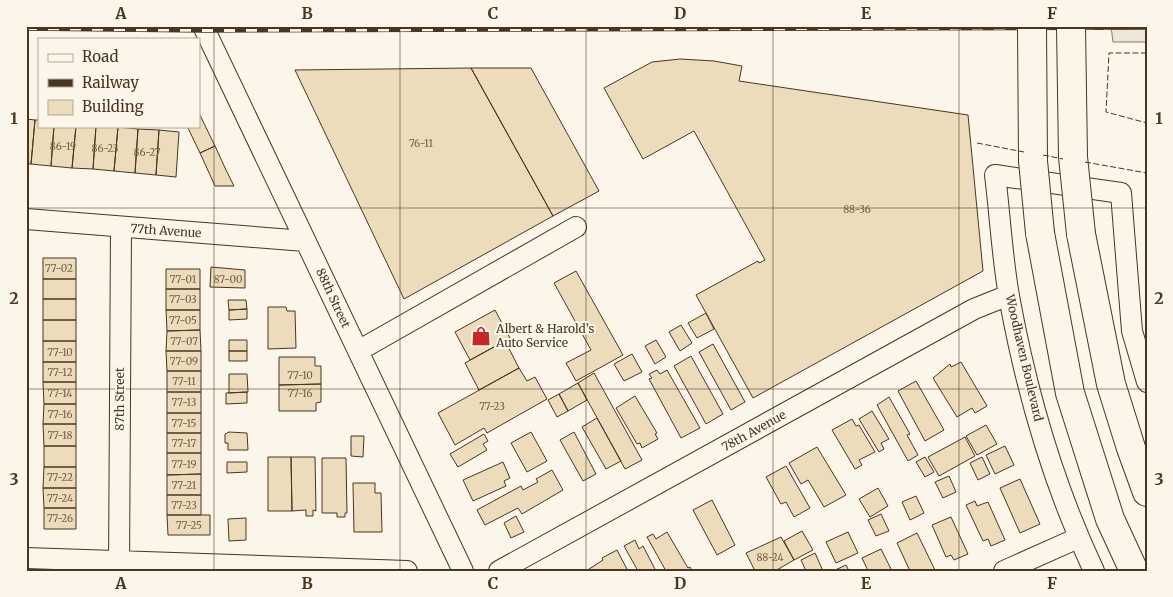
<svg xmlns="http://www.w3.org/2000/svg" width="1173" height="597" viewBox="0 0 1173 597" font-family="Merriweather,serif">
<style>
.green{fill:#ede6d9;stroke:#887966}
.building{fill:#ecdcbc;stroke:#4a3520}
.lines{fill:none;stroke-linecap:round;stroke-linejoin:round}
.minor-casing{stroke:#4a3520;stroke-width:22}
.primary-casing{stroke:#4a3520;stroke-width:30}
.minor{stroke:#fbf6e9;stroke-width:20}
.primary{stroke:#fbf6e9;stroke-width:28}
.rail-casing{stroke:#4a3520;stroke-width:5.5}
.rail{stroke:#fbf6e9;stroke-width:4;stroke-dasharray:11;stroke-linecap:butt}
.primary-bridge-casing{stroke:#4a3520;stroke-width:30;stroke-linecap:butt}
.primary-bridge{stroke:#fbf6e9;stroke-width:28}
.fence{stroke:#4a3520;stroke-width:1;stroke-dasharray:6 2.5;stroke-linecap:butt}
.grid{fill:none;stroke:#4a3520;stroke-width:1;stroke-opacity:0.55}
.labels{text-anchor:middle;stroke-width:4;stroke-linejoin:round;paint-order:stroke}
.number-label{font-size:10px;fill:#725f47}
.street-label{font-size:12px;fill:#4a3520;stroke:#fbf6e9}
.poi-label{font-size:12px;fill:#4a3520;stroke:#fbf6e9;text-anchor:start}
.neatline{fill:none;stroke:#4a3520;stroke-width:2}
.grid-label{font-size:16px;text-anchor:middle;font-weight:bold;fill:#4a3520}
</style>
<rect width="100%" height="100%" fill="#fbf6e9"/>
<path class="green" d="M 1111,26 L 1147,26 L 1147,42 L 1113,42 Z"/>
<path class="building" d="M 680,59 L 714,61 L 742,66 L 739,81 L 968,115 L 983,271 L 753,398 L 696,295 L 758,261 L 759,263 L 765,260 L 694,131 L 643,159 L 604,88 L 652,62 Z
M 471,68 L 553,216 L 404,299 L 295,70 Z
M 471,68 L 531,68 L 599,191 L 553,216 Z
M 199,113 L 215,146 L 200,153 L 187,126 L 199,126 Z
M 26,119 L 35,120 L 31,164 L 26,164 Z
M 35,120 L 39,120 L 39,126 L 54,126 L 51,166 L 31,164 Z
M 54,126 L 76,126 L 72,168 L 51,166 Z
M 76,126 L 96,126 L 93,169 L 72,168 Z
M 96,126 L 118,127 L 114,171 L 93,169 Z
M 118,127 L 138,129 L 135,173 L 114,171 Z
M 138,129 L 159,130 L 156,175 L 135,173 Z
M 159,130 L 179,132 L 176,177 L 156,175 Z
M 215,146 L 226,170 L 234,186 L 215,186 L 200,153 Z
M 43,258 L 76,258 L 76,279 L 43,279 Z
M 211,267 L 245,270 L 245,288 L 210,287 Z
M 166,269 L 200,269 L 200,289 L 166,289 Z
M 576,271 L 623,355 L 576,381 L 566,363 L 591,350 L 554,283 Z
M 43,279 L 76,279 L 76,299 L 43,299 Z
M 166,289 L 200,289 L 200,310 L 166,310 Z
M 43,299 L 76,299 L 76,320 L 43,320 Z
M 228,300 L 246,300 L 247,309 L 229,310 Z
M 268,307 L 286,307 L 287,311 L 295,311 L 296,348 L 268,349 Z
M 247,309 L 247,319 L 229,320 L 229,310 Z
M 166,310 L 200,310 L 200,330 L 167,331 Z
M 495,310 L 510,338 L 470,360 L 455,332 Z
M 706,313 L 714,329 L 697,338 L 688,323 Z
M 43,320 L 76,320 L 76,341 L 43,341 Z
M 681,325 L 692,343 L 680,351 L 669,332 Z
M 200,330 L 201,351 L 166,351 L 167,331 Z
M 229,340 L 247,340 L 247,351 L 229,351 Z
M 656,340 L 666,357 L 655,364 L 645,346 Z
M 43,341 L 76,341 L 76,362 L 43,362 Z
M 505,341 L 519,368 L 479,390 L 465,363 Z
M 713,344 L 745,402 L 731,410 L 699,352 Z
M 166,351 L 201,351 L 201,371 L 167,371 Z
M 229,351 L 247,351 L 247,361 L 229,361 Z
M 632,354 L 642,372 L 624,381 L 614,364 Z
M 691,356 L 723,414 L 706,424 L 674,366 Z
M 279,357 L 315,357 L 315,366 L 321,366 L 321,384 L 279,385 Z
M 43,362 L 76,362 L 76,382 L 43,382 Z
M 961,362 L 987,406 L 975,413 L 972,408 L 957,417 L 933,378 L 950,364 L 951,367 Z
M 519,368 L 527,381 L 535,377 L 547,399 L 487,433 L 484,428 L 455,445 L 438,413 Z
M 657,370 L 660,374 L 667,370 L 700,428 L 681,438 L 649,379 L 652,378 L 649,374 Z
M 167,371 L 201,371 L 201,392 L 167,392 Z
M 594,373 L 642,460 L 625,469 L 578,383 Z
M 229,374 L 247,374 L 248,392 L 229,393 Z
M 916,381 L 944,430 L 925,441 L 898,391 Z
M 43,382 L 76,382 L 76,404 L 44,404 Z
M 578,383 L 587,400 L 568,411 L 559,394 Z
M 321,384 L 321,402 L 316,403 L 316,411 L 279,411 L 279,385 Z
M 167,392 L 201,392 L 201,413 L 167,413 Z
M 247,392 L 247,403 L 226,404 L 226,393 Z
M 559,394 L 568,411 L 557,417 L 548,400 Z
M 635,396 L 657,433 L 655,434 L 658,439 L 642,448 L 640,443 L 637,444 L 616,408 Z
M 889,397 L 910,434 L 907,435 L 918,455 L 908,461 L 877,405 Z
M 44,404 L 76,404 L 76,424 L 43,424 Z
M 872,411 L 889,439 L 881,443 L 884,449 L 879,452 L 859,419 Z
M 167,413 L 201,413 L 201,433 L 167,433 Z
M 597,418 L 621,461 L 606,469 L 582,427 Z
M 852,419 L 856,426 L 859,425 L 875,452 L 859,460 L 862,465 L 855,469 L 832,430 Z
M 43,424 L 76,424 L 76,446 L 44,446 Z
M 986,425 L 997,444 L 977,455 L 966,436 Z
M 229,432 L 247,433 L 248,450 L 228,450 L 228,443 L 225,443 L 225,434 Z
M 531,432 L 547,461 L 527,472 L 511,443 Z
M 574,432 L 596,474 L 583,481 L 560,440 Z
M 167,433 L 201,433 L 201,453 L 167,453 Z
M 484,434 L 488,441 L 483,444 L 487,450 L 458,467 L 450,454 Z
M 351,436 L 364,436 L 363,457 L 351,456 Z
M 965,437 L 975,456 L 939,476 L 928,457 Z
M 44,446 L 76,446 L 76,467 L 44,467 Z
M 1005,446 L 1014,465 L 995,474 L 986,455 Z
M 817,447 L 846,495 L 824,507 L 808,480 L 801,484 L 789,463 Z
M 167,453 L 201,453 L 201,474 L 167,475 Z
M 268,457 L 291,457 L 292,511 L 268,511 Z
M 291,457 L 315,457 L 316,511 L 313,510 L 313,516 L 306,516 L 306,510 L 292,511 Z
M 925,457 L 934,472 L 925,477 L 916,462 Z
M 982,457 L 990,474 L 978,480 L 970,463 Z
M 322,458 L 346,458 L 347,513 L 345,513 L 345,517 L 337,517 L 337,513 L 322,513 Z
M 227,462 L 247,462 L 247,472 L 227,473 Z
M 503,462 L 510,478 L 504,481 L 506,486 L 473,501 L 463,480 Z
M 786,466 L 810,508 L 794,517 L 786,502 L 781,504 L 766,477 Z
M 44,467 L 76,467 L 76,488 L 43,488 Z
M 552,470 L 563,490 L 522,514 L 518,508 L 485,525 L 477,510 L 521,486 L 523,490 L 538,482 L 536,479 Z
M 201,474 L 201,495 L 167,495 L 167,475 Z
M 949,476 L 956,492 L 943,498 L 935,482 Z
M 1020,479 L 1040,524 L 1020,533 L 1000,488 Z
M 353,483 L 375,483 L 375,493 L 381,493 L 382,532 L 354,532 Z
M 43,488 L 76,488 L 76,508 L 44,508 Z
M 878,488 L 888,506 L 870,517 L 859,499 Z
M 167,495 L 201,495 L 201,515 L 167,515 Z
M 916,496 L 924,513 L 910,520 L 902,502 Z
M 712,500 L 735,545 L 717,555 L 693,510 Z
M 975,501 L 977,506 L 988,502 L 1005,540 L 991,546 L 988,539 L 983,541 L 966,505 Z
M 44,508 L 76,508 L 76,529 L 44,529 Z
M 881,514 L 889,531 L 876,536 L 868,520 Z
M 167,515 L 210,515 L 210,535 L 168,535 Z
M 516,516 L 524,532 L 511,538 L 504,523 Z
M 951,517 L 968,554 L 954,560 L 951,555 L 946,557 L 932,525 Z
M 246,518 L 246,540 L 229,541 L 228,519 Z
M 802,531 L 813,550 L 794,560 L 784,541 Z
M 667,532 L 688,568 L 690,567 L 692,571 L 666,571 L 647,537 L 653,534 L 656,539 Z
M 848,532 L 858,553 L 836,563 L 826,542 Z
M 917,533 L 935,570 L 933,571 L 910,571 L 897,543 Z
M 781,537 L 794,560 L 775,571 L 755,571 L 746,553 Z
M 635,540 L 639,549 L 643,546 L 656,571 L 638,571 L 624,546 Z
M 881,549 L 892,571 L 868,571 L 862,558 Z
M 617,550 L 628,571 L 586,571 L 603,560 L 602,558 Z
M 815,553 L 823,571 L 806,571 L 801,560 Z
M 846,565 L 849,571 L 833,571 Z"/>
<g class="lines">
<defs>
<path id="minor" d="M 203,26 L 463,571
M 26,219 L 305,241
M 358,351 L 576,227
M 26,558 L 407,571
M 119,571 L 121,227
M 499,571 L 974,309 L 1009,295
M 1004,571 L 1078,538
M 1094,571 C 1053,484 1026,390 1009,296 C 1002,256 1000,215 995,175 L 1121,193 L 1132,331 L 1147,382"/>
<path id="primary" d="M 1040,233 L 1070,393 L 1110,519 L 1134,571
M 1081,234 L 1111,384 L 1131,448 L 1147,492"/>
</defs>
<use href="#minor" class="minor-casing"/>
<use href="#primary" class="primary-casing"/>
<use href="#minor" class="minor"/>
<use href="#primary" class="primary"/>
<defs>
<path id="rail" d="M 26,28 L 205,30 L 1147,27"/>
</defs>
<use href="#rail" class="rail-casing"/>
<use href="#rail" class="rail"/>
<defs>
<path id="primary-bridge" d="M 1032,26 L 1033,161 L 1040,233
M 1071,26 L 1073,157 L 1081,234"/>
</defs>
<use href="#primary-bridge" class="primary-bridge-casing"/>
<use href="#primary-bridge" class="primary-bridge"/>
<path class="fence" d="M 1147,53 L 1109,53 L 1106,112 L 1147,123
M 977,143 L 1024,152
M 1043,155 L 1063,159
M 1085,162 L 1147,173"/>
</g>
<path class="grid" d="M 214,26 L 214,571M 400,26 L 400,571M 586,26 L 586,571M 773,26 L 773,571M 959,26 L 959,571M 26,208 L 1147,208M 26,389 L 1147,389"/>
<defs>
<symbol id="shop-bare" viewBox="-9 -9 18 18"><path d="M-5-2.5h2.3a2.7 3.5 0 0 1 5.4 0H5L5.5 6h-11ZM-1.5-2.5h3a1.5 2.3 0 0 0-3 0Z" fill="#c62828" stroke="#fbf6e9" stroke-width="2.5" paint-order="stroke"/></symbol>
</defs>
<g fill-rule="evenodd">
<use href="#shop-bare" x="467" y="322" width="28" height="28"/>
</g>
<g class="labels">
<g class="number-label">
<text x="421" y="147">76-11</text>
<text x="63" y="150">86-19</text>
<text x="105" y="152">86-23</text>
<text x="147" y="156">86-27</text>
<text x="857" y="213">88-36</text>
<text x="59" y="272">77-02</text>
<text x="183" y="283">77-01</text>
<text x="228" y="283">87-00</text>
<text x="183" y="303">77-03</text>
<text x="183" y="324">77-05</text>
<text x="184" y="345">77-07</text>
<text x="60" y="356">77-10</text>
<text x="184" y="365">77-09</text>
<text x="60" y="376">77-12</text>
<text x="300" y="379">77-10</text>
<text x="184" y="385">77-11</text>
<text x="60" y="397">77-14</text>
<text x="300" y="397">77-16</text>
<text x="184" y="406">77-13</text>
<text x="492" y="410">77-23</text>
<text x="60" y="418">77-16</text>
<text x="184" y="427">77-15</text>
<text x="60" y="439">77-18</text>
<text x="184" y="447">77-17</text>
<text x="184" y="468">77-19</text>
<text x="60" y="481">77-22</text>
<text x="184" y="489">77-21</text>
<text x="60" y="502">77-24</text>
<text x="184" y="509">77-23</text>
<text x="60" y="522">77-26</text>
<text x="189" y="529">77-25</text>
<text x="770" y="561">88-24</text>
</g>
<g class="street-label">
<text transform="translate(166 231) rotate(4)" y="4">77th Avenue</text>
<text transform="translate(333 298) rotate(65)" y="4">88th Street</text>
<text transform="translate(1024 358) rotate(77)" y="4">Woodhaven Boulevard</text>
<text transform="translate(120 399) rotate(-90)" y="4">87th Street</text>
<text transform="translate(754 431) rotate(-29)" y="4">78th Avenue</text>
</g>
<g class="poi-label">
<text x="496" y="333">Albert &amp; Harold’s<tspan x="496" dy="14">Auto Service</tspan></text>
</g>
</g>
<rect width="1173" height="597" fill="none" stroke="#fbf6e9" stroke-width="55"/>
<rect x="38" y="38" width="162" height="90" fill="#fbf6e9" stroke="#b4a999"/>
<rect x="48" y="54" width="25" height="8" fill="#fbf6e9" stroke="#b4a999"/>
<text x="82" y="62" font-size="15" fill="#4a3520">Road</text>
<rect x="48" y="79" width="25" height="8" fill="#4a3520" stroke="#b4a999"/>
<text x="82" y="88" font-size="15" fill="#4a3520">Railway</text>
<rect x="48" y="100" width="25" height="15" fill="#ecdcbc" stroke="#b4a999"/>
<text x="82" y="112" font-size="15" fill="#4a3520">Building</text>
<rect x="28" y="28" width="1118" height="542" class="neatline"/>
<g class="grid-label">
<text x="121" y="19">A</text>
<text x="307" y="19">B</text>
<text x="493" y="19">C</text>
<text x="680" y="19">D</text>
<text x="866" y="19">E</text>
<text x="1052" y="19">F</text>
<text x="14" y="124">1</text>
<text x="1159" y="124">1</text>
<text x="14" y="304">2</text>
<text x="1159" y="304">2</text>
<text x="14" y="485">3</text>
<text x="1159" y="485">3</text>
<text x="121" y="589">A</text>
<text x="307" y="589">B</text>
<text x="493" y="589">C</text>
<text x="680" y="589">D</text>
<text x="866" y="589">E</text>
<text x="1052" y="589">F</text>
</g>
</svg>
